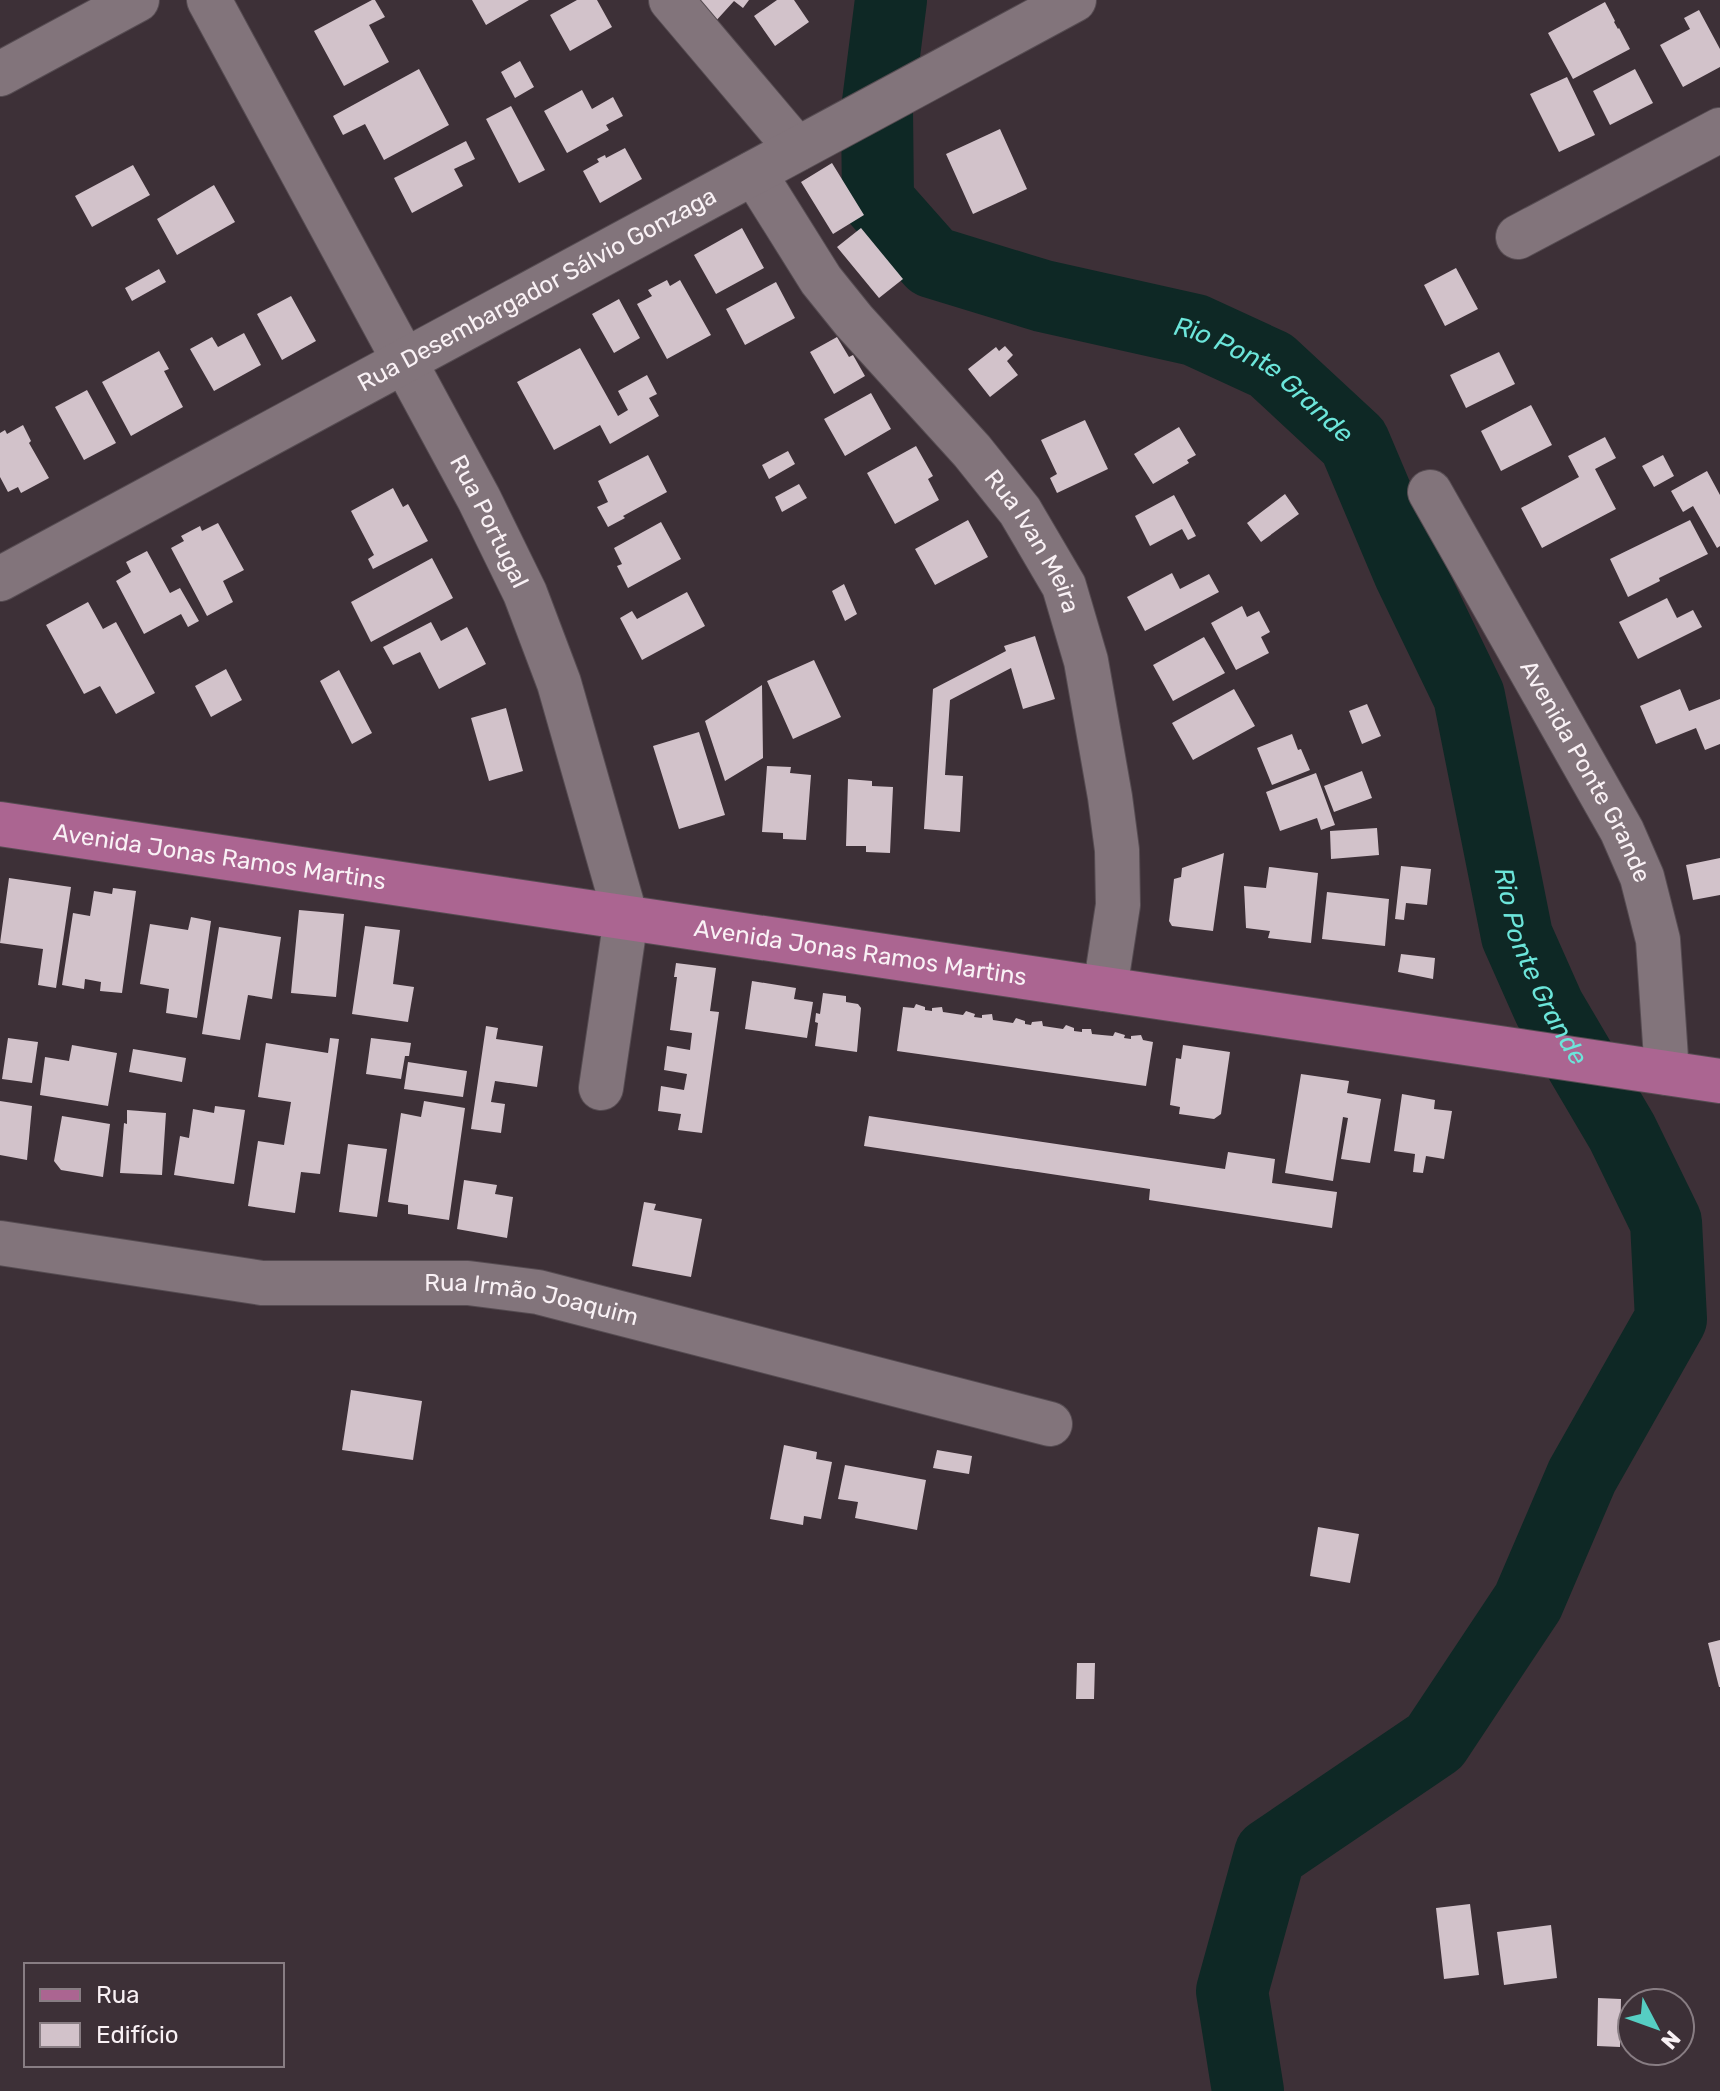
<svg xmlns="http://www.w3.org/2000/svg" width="1720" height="2091" viewBox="0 0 1720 2091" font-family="Rubik,sans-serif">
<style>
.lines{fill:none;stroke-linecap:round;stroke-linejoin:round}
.river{stroke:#0e2825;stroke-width:72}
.building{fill:#d2c2ca}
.minor-casing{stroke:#564c52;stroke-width:46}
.major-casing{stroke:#564c52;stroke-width:46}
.minor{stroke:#82747b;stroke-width:44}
.major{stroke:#ab6591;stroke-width:44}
.labels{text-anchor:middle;stroke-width:8;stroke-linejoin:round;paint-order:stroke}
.street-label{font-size:24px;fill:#f9f1f5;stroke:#3d3037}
.water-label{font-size:26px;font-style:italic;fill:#6ce5da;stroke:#3d3037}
</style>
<rect width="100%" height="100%" fill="#3d3037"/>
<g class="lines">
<path class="river" id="s1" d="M 891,0 L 877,110 L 878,201 L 932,262 L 1043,296 L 1195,330 L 1271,365 L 1354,442 L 1409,572 L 1469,696 L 1517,936 L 1549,1008 L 1622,1132 L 1666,1222 L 1671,1319 L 1582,1476 L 1528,1602 L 1435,1742 L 1270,1854 L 1232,1991 L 1248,2091"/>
</g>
<path class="building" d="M 372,0 L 375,0 L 385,17 L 369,25 L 389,62 L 344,86 L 314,31 Z
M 472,0 L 529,0 L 486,25 Z
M 577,0 L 597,0 L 612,27 L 570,51 L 550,15 Z
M 686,0 L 749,0 L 743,8 L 734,1 L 714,23 Z
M 777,0 L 794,0 L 809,22 L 775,46 L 754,16 Z
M 1605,2 L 1615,21 L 1614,22 L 1618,29 L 1619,28 L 1630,49 L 1573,79 L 1548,33 Z
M 1699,10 L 1720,49 L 1720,67 L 1683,87 L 1660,45 L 1690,29 L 1684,18 Z
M 520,61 L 534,87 L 515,98 L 501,72 Z
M 419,69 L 449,125 L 384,160 L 365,124 L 343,135 L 333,116 Z
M 1635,69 L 1653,103 L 1610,125 L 1593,91 Z
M 1567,77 L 1595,135 L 1559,152 L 1530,94 Z
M 582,90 L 592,109 L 613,97 L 623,116 L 606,125 L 609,130 L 567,153 L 544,111 Z
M 511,106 L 545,170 L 519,183 L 486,119 Z
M 1000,129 L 1027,189 L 973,214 L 946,154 Z
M 466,141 L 475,159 L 454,169 L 463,186 L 412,213 L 394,178 Z
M 625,148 L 642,179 L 600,203 L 583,171 L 599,162 L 597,159 L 605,155 L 606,158 Z
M 832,163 L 864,215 L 833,234 L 801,182 Z
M 133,165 L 150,195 L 92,227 L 75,196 Z
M 214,185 L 235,222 L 177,255 L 157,219 Z
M 742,228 L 764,268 L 716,294 L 694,255 Z
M 861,228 L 903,279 L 879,298 L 837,247 Z
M 1456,268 L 1478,309 L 1445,326 L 1424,285 Z
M 159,269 L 166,282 L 132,301 L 125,288 Z
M 667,280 L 670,286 L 680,280 L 711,335 L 667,359 L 637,304 L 652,296 L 648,290 Z
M 776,282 L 795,318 L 745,345 L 726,309 Z
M 291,296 L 316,341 L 282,360 L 257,314 Z
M 619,299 L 640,338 L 614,353 L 592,314 Z
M 244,333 L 261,365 L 214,391 L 190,349 L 212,337 L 218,347 Z
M 837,337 L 849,357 L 853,355 L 865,376 L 834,394 L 810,352 Z
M 1005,346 L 1013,355 L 1007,361 L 1018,375 L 990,397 L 968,369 L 996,347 L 999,351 Z
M 580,348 L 618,416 L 628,410 L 618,391 L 647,375 L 657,394 L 649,398 L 659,416 L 610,444 L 600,425 L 554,450 L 517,382 Z
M 159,351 L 169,369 L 164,371 L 183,407 L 131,436 L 102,382 Z
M 1499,352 L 1515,384 L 1466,408 L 1450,375 Z
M 87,390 L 116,443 L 84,460 L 55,407 Z
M 871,393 L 891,429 L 845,456 L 824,419 Z
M 1531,405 L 1552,445 L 1501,471 L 1481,431 Z
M 1085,420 L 1108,469 L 1057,493 L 1050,478 L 1057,474 L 1041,440 Z
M 23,425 L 31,441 L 29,443 L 49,478 L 21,493 L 18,487 L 8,492 L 0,477 L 0,433 L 5,430 L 7,434 Z
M 1179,427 L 1196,455 L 1187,460 L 1189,463 L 1153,484 L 1134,454 Z
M 1605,437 L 1616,458 L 1595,469 L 1616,509 L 1542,548 L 1521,508 L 1579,477 L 1568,456 Z
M 916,446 L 933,476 L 928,479 L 939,500 L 895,524 L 867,473 Z
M 788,451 L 795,464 L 769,479 L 762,465 Z
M 648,455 L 667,492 L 623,516 L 625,518 L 608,527 L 597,507 L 608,502 L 598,481 Z
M 1663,455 L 1674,476 L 1654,487 L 1642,466 Z
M 1707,471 L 1720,495 L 1720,546 L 1717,548 L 1693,506 L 1683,512 L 1671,491 Z
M 799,484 L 807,498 L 782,512 L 775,497 Z
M 393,488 L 403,507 L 408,504 L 428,541 L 373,569 L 368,559 L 374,555 L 351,511 Z
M 1285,494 L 1299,514 L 1261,542 L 1247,523 Z
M 1174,495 L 1196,536 L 1188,540 L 1182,529 L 1150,546 L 1135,516 Z
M 968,520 L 988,557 L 935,585 L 915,549 Z
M 1690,520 L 1708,554 L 1659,578 L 1660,581 L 1628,597 L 1610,559 Z
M 661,522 L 681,559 L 628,588 L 617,566 L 622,564 L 614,548 Z
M 218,523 L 244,570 L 223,581 L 233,602 L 207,616 L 171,548 L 184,541 L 181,536 L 200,526 L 202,531 Z
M 147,551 L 170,593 L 180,588 L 199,621 L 188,627 L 181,614 L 144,634 L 116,581 L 131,572 L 126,562 Z
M 432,558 L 453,598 L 371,642 L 351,602 Z
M 1172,573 L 1180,589 L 1209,574 L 1219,592 L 1145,631 L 1127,597 Z
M 844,584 L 857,614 L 845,621 L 832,591 Z
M 687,592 L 705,626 L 642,660 L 620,618 L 632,611 L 637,619 Z
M 1667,598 L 1677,618 L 1693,610 L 1702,627 L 1638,659 L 1619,622 Z
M 88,602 L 103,629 L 116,622 L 155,693 L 116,714 L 100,686 L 84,694 L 46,625 Z
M 1242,606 L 1247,617 L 1259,611 L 1270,632 L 1261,637 L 1269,653 L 1236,670 L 1211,623 Z
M 431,622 L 441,641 L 467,627 L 486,664 L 439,689 L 420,652 L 393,665 L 383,647 Z
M 1035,636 L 1055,699 L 1023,709 L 1011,668 L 950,700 L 945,775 L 963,776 L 960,832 L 924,829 L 933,689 L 1006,651 L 1004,646 Z
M 1204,637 L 1225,673 L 1173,701 L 1153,665 Z
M 814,660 L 841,717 L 793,739 L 767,681 Z
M 226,669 L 242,700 L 211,717 L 195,686 Z
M 339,670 L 372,733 L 352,744 L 320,681 Z
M 762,685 L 763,758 L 725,781 L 705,721 Z
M 1234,689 L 1255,726 L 1193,760 L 1172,723 Z
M 1680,689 L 1689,711 L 1720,699 L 1720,744 L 1705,750 L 1696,728 L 1656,744 L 1640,706 Z
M 1367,704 L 1381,736 L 1362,744 L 1349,711 Z
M 506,708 L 523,771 L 489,781 L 471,718 Z
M 699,732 L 725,815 L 679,829 L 653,746 Z
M 1292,734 L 1298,750 L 1301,749 L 1310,770 L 1272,785 L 1257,748 Z
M 767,766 L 791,767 L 790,773 L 811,775 L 806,840 L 783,839 L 783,833 L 762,832 Z
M 1362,771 L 1372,798 L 1334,812 L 1324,786 Z
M 1316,773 L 1335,825 L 1321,830 L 1317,818 L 1280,831 L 1266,792 Z
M 848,779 L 872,781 L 872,786 L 893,787 L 890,853 L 866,852 L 866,846 L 846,846 Z
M 1377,828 L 1379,855 L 1331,859 L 1330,831 Z
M 1224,853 L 1213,931 L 1172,926 L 1169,921 L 1174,879 L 1181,877 L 1182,868 Z
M 1720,858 L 1720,895 L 1693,900 L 1686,865 Z
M 1401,866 L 1431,869 L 1427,905 L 1406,903 L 1404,920 L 1395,919 Z
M 1269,867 L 1318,873 L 1311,943 L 1268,938 L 1270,931 L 1246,928 L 1244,886 L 1266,888 Z
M 9,878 L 71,887 L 56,988 L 38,985 L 43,949 L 0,943 Z
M 113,888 L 136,891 L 122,993 L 100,991 L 101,982 L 85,979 L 84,989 L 62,985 L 73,913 L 90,916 L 94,891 L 112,894 Z
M 1327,892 L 1389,899 L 1385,946 L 1322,939 Z
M 299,910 L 344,914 L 336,997 L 291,993 Z
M 191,917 L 211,921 L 197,1018 L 166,1013 L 169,989 L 140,984 L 150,924 L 188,930 Z
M 365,926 L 400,930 L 393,984 L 414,987 L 408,1022 L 352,1014 Z
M 219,927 L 281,937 L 272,999 L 248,995 L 240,1040 L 202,1034 Z
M 1401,954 L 1435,958 L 1433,979 L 1398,972 Z
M 676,963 L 716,968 L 710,1011 L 719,1012 L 702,1133 L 678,1130 L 681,1114 L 658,1111 L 661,1086 L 684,1090 L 687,1074 L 664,1070 L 667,1046 L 690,1050 L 692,1033 L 670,1030 L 677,977 L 674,977 Z
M 752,981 L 796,988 L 794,999 L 813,1002 L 807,1038 L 745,1029 Z
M 823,993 L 846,996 L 846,1002 L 858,1004 L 861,1008 L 857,1052 L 815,1046 L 818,1023 L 815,1022 L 816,1013 L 820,1014 Z
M 916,1004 L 925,1007 L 925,1010 L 932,1011 L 932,1008 L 942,1007 L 943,1012 L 963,1015 L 966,1011 L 975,1014 L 974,1017 L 982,1018 L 982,1015 L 992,1014 L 993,1020 L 1013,1023 L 1016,1018 L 1025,1021 L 1025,1024 L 1031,1025 L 1032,1022 L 1042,1021 L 1043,1026 L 1063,1029 L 1066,1025 L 1074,1028 L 1074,1031 L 1082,1032 L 1082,1029 L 1091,1029 L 1092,1034 L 1102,1035 L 1113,1036 L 1115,1032 L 1125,1035 L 1124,1038 L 1131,1039 L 1131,1036 L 1141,1035 L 1143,1040 L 1153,1042 L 1146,1086 L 897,1051 L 903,1007 L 914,1008 Z
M 486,1026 L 498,1028 L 496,1039 L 543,1046 L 537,1087 L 495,1081 L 491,1102 L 505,1104 L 501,1133 L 471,1129 Z
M 8,1038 L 38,1042 L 32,1083 L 2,1079 Z
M 330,1038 L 339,1039 L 320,1174 L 301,1172 L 295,1213 L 248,1206 L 258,1141 L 284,1145 L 291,1102 L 258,1097 L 266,1043 L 328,1053 Z
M 371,1038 L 411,1043 L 409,1056 L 405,1056 L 401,1079 L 366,1074 Z
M 72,1045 L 117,1053 L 108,1106 L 40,1095 L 45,1057 L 69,1061 Z
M 1183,1045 L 1230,1052 L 1221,1114 L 1214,1119 L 1179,1114 L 1180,1107 L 1170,1105 L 1176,1058 L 1181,1059 Z
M 133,1049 L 186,1058 L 182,1082 L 129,1072 Z
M 408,1062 L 467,1071 L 463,1097 L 404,1089 Z
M 1301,1074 L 1349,1081 L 1347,1093 L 1381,1099 L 1370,1163 L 1341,1159 L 1348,1118 L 1343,1117 L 1333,1181 L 1285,1173 Z
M 1402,1094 L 1435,1100 L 1434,1109 L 1452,1111 L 1444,1159 L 1426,1156 L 1423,1173 L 1413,1172 L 1415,1154 L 1394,1151 Z
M 0,1101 L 32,1106 L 27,1160 L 0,1155 Z
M 424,1101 L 465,1108 L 449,1220 L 408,1214 L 408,1205 L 388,1202 L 401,1113 L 421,1117 Z
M 215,1106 L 245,1110 L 234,1184 L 174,1175 L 180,1136 L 189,1138 L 193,1109 L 214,1113 Z
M 127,1110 L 166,1113 L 162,1175 L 120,1173 L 124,1123 L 127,1124 Z
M 62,1116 L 110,1124 L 103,1177 L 61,1170 L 54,1161 Z
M 869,1116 L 1225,1169 L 1228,1152 L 1275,1159 L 1272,1183 L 1337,1192 L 1332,1228 L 1149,1200 L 1150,1189 L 864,1146 Z
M 348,1144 L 387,1149 L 377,1217 L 339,1212 Z
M 464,1180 L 497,1185 L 495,1194 L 513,1197 L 507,1238 L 457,1229 Z
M 644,1202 L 656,1204 L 654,1210 L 702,1219 L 691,1277 L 632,1266 Z
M 351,1390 L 422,1401 L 413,1460 L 342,1450 Z
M 784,1445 L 817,1452 L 816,1459 L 832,1462 L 821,1519 L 804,1516 L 803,1525 L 770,1519 Z
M 937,1450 L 972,1456 L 969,1474 L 933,1468 Z
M 845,1465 L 926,1480 L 917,1530 L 855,1518 L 858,1502 L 838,1499 Z
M 1318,1527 L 1359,1534 L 1350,1583 L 1310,1576 Z
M 1720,1640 L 1720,1687 L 1719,1687 L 1708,1643 Z
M 1077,1663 L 1095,1663 L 1094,1699 L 1076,1699 Z
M 1470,1904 L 1479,1975 L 1444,1979 L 1436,1908 Z
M 1551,1925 L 1557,1978 L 1504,1985 L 1497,1932 Z
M 1598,1998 L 1621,1999 L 1620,2047 L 1597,2046 Z"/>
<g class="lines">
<defs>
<g id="minor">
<path id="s2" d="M 209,0 L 479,499 L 525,593 L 559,683 L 626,918 L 601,1088"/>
<path d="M 671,0 L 797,149"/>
<path d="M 0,74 L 137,0"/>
<path id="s3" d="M 754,173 L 821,280 L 854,321 L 972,451 L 1020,511 L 1064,586 L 1086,661 L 1110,797 L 1117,850 L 1118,905 L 1105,989"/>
<path d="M 1518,237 L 1720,130"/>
<path id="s4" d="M 1430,492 L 1622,831 L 1642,877 L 1658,940 L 1667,1073"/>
<path id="s5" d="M 0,579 L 1074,0"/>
<path id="s6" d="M 0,1243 L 262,1283 L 468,1283 L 538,1292 L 1050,1424"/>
</g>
<g id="major">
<path id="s7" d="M 0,824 L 1720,1081"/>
</g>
</defs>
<use href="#minor" class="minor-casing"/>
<use href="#major" class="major-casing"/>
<use href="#minor" class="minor"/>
<use href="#major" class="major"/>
</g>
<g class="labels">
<g class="street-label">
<text dy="8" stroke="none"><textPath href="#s5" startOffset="610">Rua Desembargador Sálvio Gonzaga</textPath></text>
<text dy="8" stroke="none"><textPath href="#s2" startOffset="592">Rua Portugal</textPath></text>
<text dy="8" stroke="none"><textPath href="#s3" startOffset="464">Rua Ivan Meira</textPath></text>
<text dy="8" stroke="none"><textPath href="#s4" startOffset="320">Avenida Ponte Grande</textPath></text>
<text dy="8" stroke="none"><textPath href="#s7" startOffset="222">Avenida Jonas Ramos Martins</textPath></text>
<text dy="8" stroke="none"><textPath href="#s7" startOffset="870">Avenida Jonas Ramos Martins</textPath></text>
<text dy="8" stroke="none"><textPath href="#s6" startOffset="536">Rua Irmão Joaquim</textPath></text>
</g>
<g class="water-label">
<text dy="9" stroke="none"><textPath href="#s1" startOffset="640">Rio Ponte Grande</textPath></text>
<text dy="9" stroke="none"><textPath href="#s1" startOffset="1312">Rio Ponte Grande</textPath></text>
</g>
</g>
<rect x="24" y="1963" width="260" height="104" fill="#3d3037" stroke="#887d83" stroke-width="2"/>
<rect x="40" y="1989" width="40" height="12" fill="#ab6591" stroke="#887d83" stroke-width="2"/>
<text x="96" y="2003" font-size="24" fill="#f9f1f5">Rua</text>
<rect x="40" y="2023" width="40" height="24" fill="#d2c2ca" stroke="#887d83" stroke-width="2"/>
<text x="96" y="2043" font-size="24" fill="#f9f1f5">Edifício</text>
<g transform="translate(1656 2027) rotate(131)"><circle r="38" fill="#3d3037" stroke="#887d83" stroke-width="2"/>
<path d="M0-6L14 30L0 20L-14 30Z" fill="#56cec3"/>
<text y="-12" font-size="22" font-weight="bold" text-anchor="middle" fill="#f9f1f5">N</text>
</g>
</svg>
